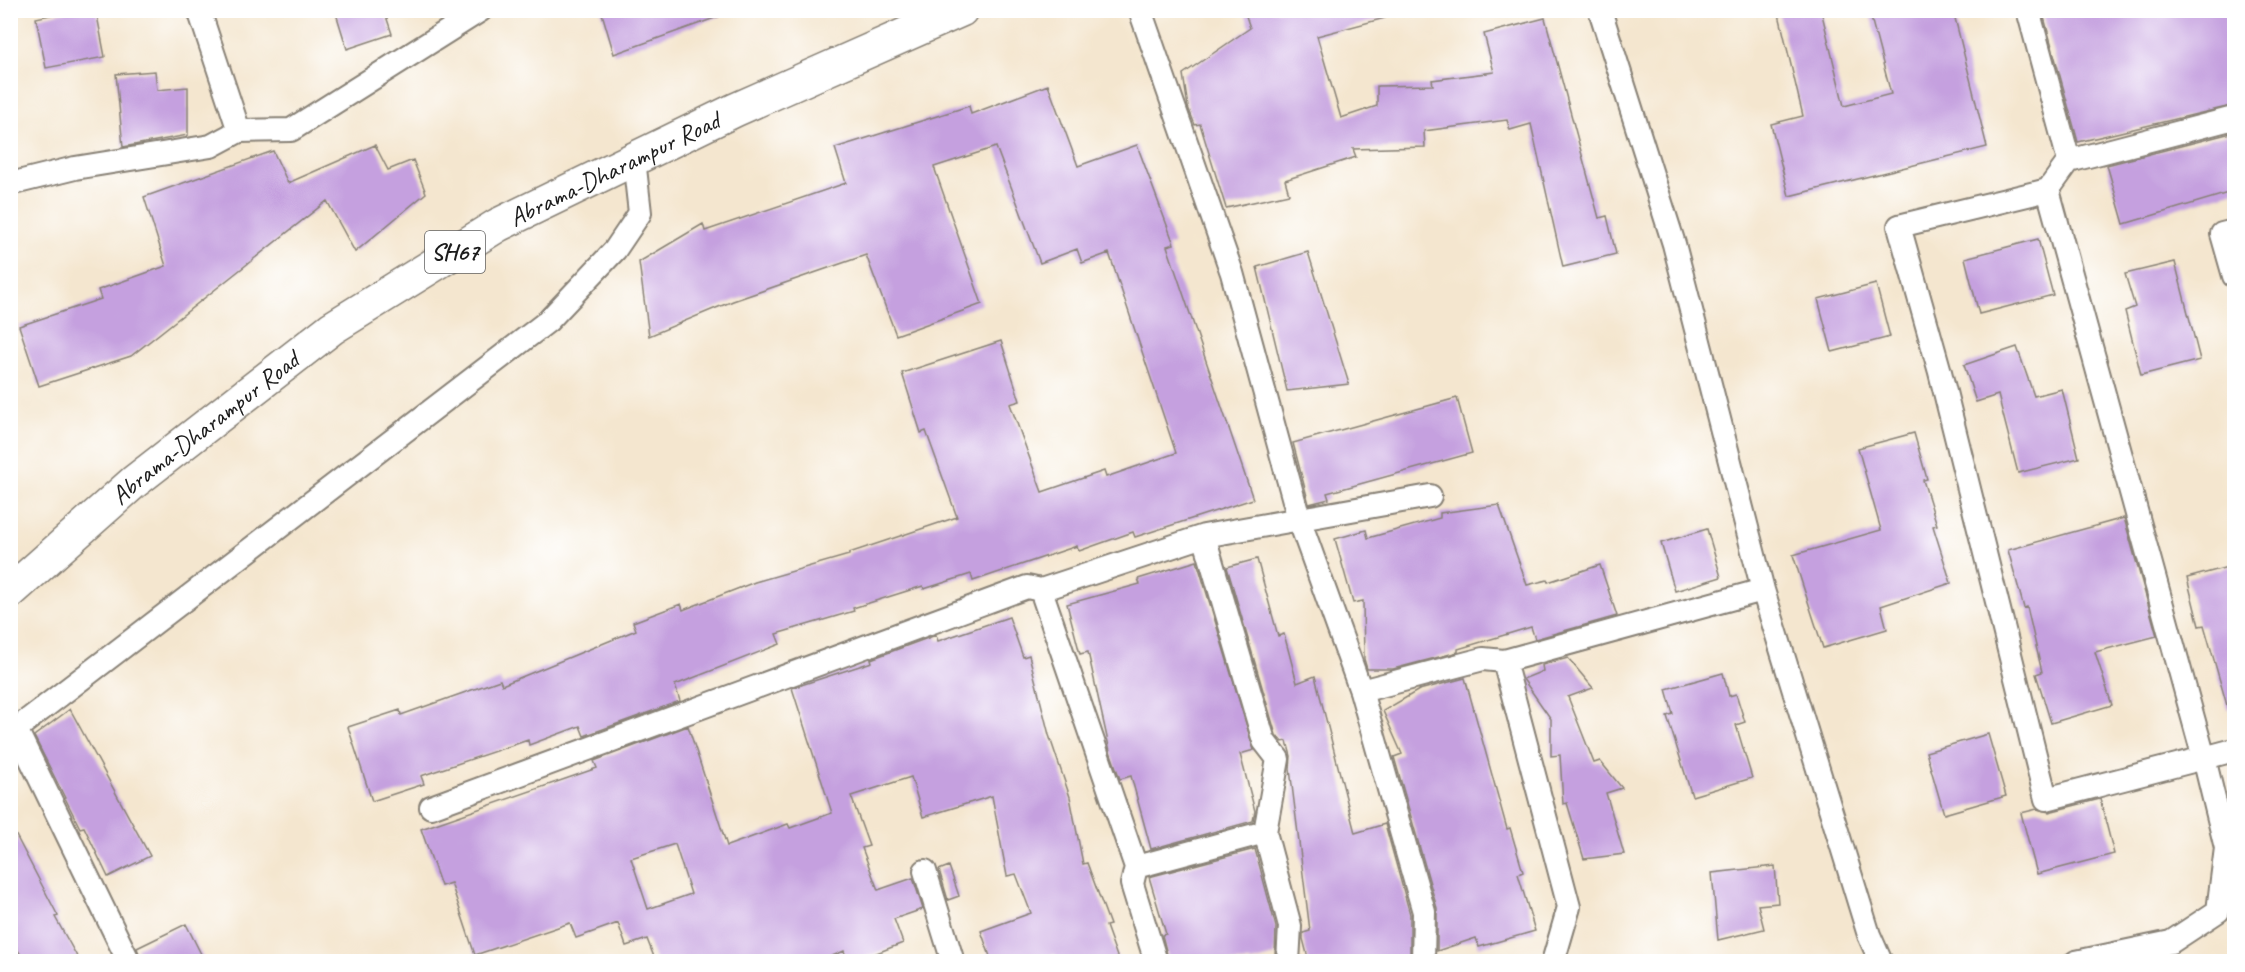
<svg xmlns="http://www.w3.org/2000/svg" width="2245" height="972" viewBox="0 0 2245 972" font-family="Caveat,sans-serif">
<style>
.building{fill:#c5a0df;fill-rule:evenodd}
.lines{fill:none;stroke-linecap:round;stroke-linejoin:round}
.street-casing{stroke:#888176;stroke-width:26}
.primary-casing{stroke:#888176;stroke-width:36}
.street{stroke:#fff;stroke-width:22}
.primary{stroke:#fff;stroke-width:33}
.labels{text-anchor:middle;stroke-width:4.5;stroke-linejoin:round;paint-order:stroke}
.shield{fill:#fff;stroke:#606060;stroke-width:1.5}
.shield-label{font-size:24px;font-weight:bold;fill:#1c1c1c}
.street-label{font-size:26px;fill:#1c1c1c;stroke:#fff}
</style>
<rect width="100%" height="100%" fill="#fff"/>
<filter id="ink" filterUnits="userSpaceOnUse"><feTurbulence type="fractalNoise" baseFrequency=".0167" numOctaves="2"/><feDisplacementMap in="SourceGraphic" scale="12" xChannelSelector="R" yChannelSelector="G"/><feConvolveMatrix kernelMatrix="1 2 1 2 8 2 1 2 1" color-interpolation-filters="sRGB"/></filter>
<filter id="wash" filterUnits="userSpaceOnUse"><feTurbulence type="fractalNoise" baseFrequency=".008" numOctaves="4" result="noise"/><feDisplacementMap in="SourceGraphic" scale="24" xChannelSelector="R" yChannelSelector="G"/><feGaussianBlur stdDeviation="1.35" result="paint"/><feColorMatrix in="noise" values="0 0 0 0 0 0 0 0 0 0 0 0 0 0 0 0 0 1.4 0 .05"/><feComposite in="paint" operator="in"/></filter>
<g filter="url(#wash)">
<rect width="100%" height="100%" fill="#f4e6cf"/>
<g id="blocks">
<path class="building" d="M 73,10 L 96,10 L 105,57 L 46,68 L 36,18 Z
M 335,10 L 384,10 L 392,34 L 347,49 Z
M 601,10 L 726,10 L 726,14 L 614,54 Z
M 1244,10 L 1384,10 L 1385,18 L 1317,36 L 1341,118 L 1377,106 L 1377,86 L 1433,85 L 1432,80 L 1494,72 L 1484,34 L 1545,18 L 1599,218 L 1607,216 L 1616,254 L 1563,267 L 1531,124 L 1510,130 L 1507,120 L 1424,131 L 1425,147 L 1353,149 L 1356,157 L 1285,180 L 1289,194 L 1226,208 L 1200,124 L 1195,125 L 1188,107 L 1183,74 L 1250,28 Z
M 1778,10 L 1821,10 L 1844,106 L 1891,94 L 1869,10 L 1953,10 L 1987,147 L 1789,196 L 1771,124 L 1803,116 Z
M 2042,10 L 2235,10 L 2235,105 L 2078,142 Z
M 155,71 L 157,90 L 188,87 L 188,135 L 123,147 L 116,74 Z
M 1048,85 L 1078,166 L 1137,145 L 1174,244 L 1167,246 L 1253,499 L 1135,537 L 1133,532 L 1079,551 L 1077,546 L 973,581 L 971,574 L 924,589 L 923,586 L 853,608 L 854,611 L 776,634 L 780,644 L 675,685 L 680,701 L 584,736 L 580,726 L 529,745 L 528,740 L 421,776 L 424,784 L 372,801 L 348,727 L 400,710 L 401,715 L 500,680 L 502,685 L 636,630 L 633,622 L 681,604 L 683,610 L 755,582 L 849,555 L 849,553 L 957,517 L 926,431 L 921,433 L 902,373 L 1001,341 L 1020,401 L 1010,404 L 1042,492 L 1104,471 L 1106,477 L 1176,453 L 1109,253 L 1082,263 L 1077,249 L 1040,263 L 996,147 L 934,167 L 982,304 L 896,335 L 866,255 L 733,301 L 649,336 L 639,262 L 703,224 L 705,231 L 846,183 L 835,148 L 969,106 L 971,114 Z
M 2235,132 L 2235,191 L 2124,224 L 2107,165 Z
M 375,145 L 388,170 L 413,160 L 426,193 L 355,252 L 327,201 L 131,356 L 39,386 L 19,326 L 101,299 L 98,290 L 166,266 L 144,197 L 273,151 L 288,183 Z
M 2038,239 L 2053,295 L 1979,314 L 1965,258 Z
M 1308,252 L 1349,384 L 1287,391 L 1257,267 Z
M 2175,262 L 2200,360 L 2141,375 L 2125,311 L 2135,307 L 2125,274 Z
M 1876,284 L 1890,337 L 1832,352 L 1818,299 Z
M 2017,347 L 2034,396 L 2062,389 L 2079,458 L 2018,473 L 1998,395 L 1976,402 L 1964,365 Z
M 1457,398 L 1472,453 L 1327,493 L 1329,499 L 1309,504 L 1293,443 Z
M 1914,433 L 1927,479 L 1923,480 L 1937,525 L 1933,526 L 1951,583 L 1881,606 L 1887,629 L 1823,648 L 1793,555 L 1881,530 L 1858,448 Z
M 1499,505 L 1527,585 L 1547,580 L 1548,582 L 1600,565 L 1617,616 L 1535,639 L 1531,627 L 1458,649 L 1458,652 L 1393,669 L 1367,669 L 1364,659 L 1363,601 L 1353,603 L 1335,539 L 1366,530 L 1368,538 L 1440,518 L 1440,513 Z
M 2124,518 L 2157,636 L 2095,652 L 2112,705 L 2051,723 L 2036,674 L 2042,672 L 2027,607 L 2024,608 L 2008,550 Z
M 1707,529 L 1721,577 L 1675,591 L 1661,543 Z
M 1257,559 L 1278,636 L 1284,634 L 1297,683 L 1315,676 L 1355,833 L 1385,824 L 1410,914 L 1410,960 L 1309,962 L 1303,939 L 1303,933 L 1310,931 L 1290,769 L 1291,756 L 1287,741 L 1282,742 L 1276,735 L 1227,567 Z
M 1197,561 L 1254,750 L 1240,754 L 1255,811 L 1253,821 L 1151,849 L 1131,776 L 1120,779 L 1110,751 L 1088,652 L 1080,654 L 1067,604 L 1140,584 L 1138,579 Z
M 2235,565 L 2235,708 L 2228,709 L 2204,625 L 2199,626 L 2187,578 Z
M 1009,617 L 1023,657 L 1029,655 L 1049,735 L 1070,797 L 1083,864 L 1087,863 L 1110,925 L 1106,926 L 1119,962 L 1057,962 L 1055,954 L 1035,962 L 992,962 L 981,931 L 1031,913 L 1016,874 L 1007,876 L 992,796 L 923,817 L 911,777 L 851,796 L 869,846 L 862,848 L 878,890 L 913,878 L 923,909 L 894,919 L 903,943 L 853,962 L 848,962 L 844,951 L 818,962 L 656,962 L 647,939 L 626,946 L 618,923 L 576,938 L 570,923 L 475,955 L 451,883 L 441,886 L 421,829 L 597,768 L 594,761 L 688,726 L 727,846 L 788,824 L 790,828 L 832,813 L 792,688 L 872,662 L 871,659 L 936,635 L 938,641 ZM 675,844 L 691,894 L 648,909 L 631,858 Z
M 1568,658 L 1593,688 L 1568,697 L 1594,763 L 1600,761 L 1622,788 L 1606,793 L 1624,854 L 1584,859 L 1567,803 L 1563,804 L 1560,755 L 1551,756 L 1551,719 L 1523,679 L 1543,671 L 1542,665 Z
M 1723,673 L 1729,696 L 1736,694 L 1745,722 L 1736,725 L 1752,778 L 1692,796 L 1667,716 L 1673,714 L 1666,689 Z
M 1465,678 L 1507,829 L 1510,828 L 1523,872 L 1518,874 L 1535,931 L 1479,947 L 1476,938 L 1437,951 L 1437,908 L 1394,757 L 1402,754 L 1383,711 L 1419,690 Z
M 70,709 L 150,856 L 108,877 L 84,827 L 80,828 L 34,736 Z
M 1988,734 L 2006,796 L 1944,814 L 1926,752 Z
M 2100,799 L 2114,854 L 2037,874 L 2021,813 L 2037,809 L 2049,812 Z
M 10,824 L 58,916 L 55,917 L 80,962 L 25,962 L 10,937 Z
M 1255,849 L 1276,927 L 1275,956 L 1253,962 L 1169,962 L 1162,935 L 1166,934 L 1149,877 Z
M 949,866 L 959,896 L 948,900 L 939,870 Z
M 1775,866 L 1778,903 L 1758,905 L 1764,929 L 1718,940 L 1712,873 Z
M 186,924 L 205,962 L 142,962 L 137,948 Z"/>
</g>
</g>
<g filter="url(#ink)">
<use href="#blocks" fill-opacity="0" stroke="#888176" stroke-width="1.5"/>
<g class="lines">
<defs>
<path id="street" d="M 199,10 L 239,131
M 1140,10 L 1232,273 L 1299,519 L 1361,691 L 1424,912 L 1423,962
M 1600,10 L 1674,244 L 1763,590 L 1869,935 L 1881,962
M 2028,10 L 2069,161
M 10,184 L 75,168 L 211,146 L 239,131 L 291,130 L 481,10
M 2048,190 L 2204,758 L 2046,799 L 1940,372 L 1899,226 L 2048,190 L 2069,161 L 2234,118
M 2234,231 L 2222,234 L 2234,276
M 1204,536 L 1264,741 L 1278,759 L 1265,832 L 1290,926 L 1288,962
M 1041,590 L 1136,867 L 1132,884 L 1156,962
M 1504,661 L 1569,907 L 1553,962
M 1361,691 L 1483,659 L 1504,661 L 1763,590
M 431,807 L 1027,587 L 1041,590 L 1204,536 L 1430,496
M 1136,867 L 1265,832
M 925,871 L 953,962
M 129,962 L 16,729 L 548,321 L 615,250 L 640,213 L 634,159
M 2076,962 L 2171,942 L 2218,911 L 2226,848 L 2204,758 L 2234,750"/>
<g id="primary">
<path id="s1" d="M 10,592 L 134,482 L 332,328 L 498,225 L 735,110 L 961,10"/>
</g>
</defs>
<use href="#street" class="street-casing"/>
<use href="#primary" class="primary-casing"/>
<use href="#street" class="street"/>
<use href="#primary" class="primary"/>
</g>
</g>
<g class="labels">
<rect class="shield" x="425" y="231" width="60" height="42" rx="4.5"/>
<g class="shield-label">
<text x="455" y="260">SH67</text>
</g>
<g class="street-label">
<text dy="9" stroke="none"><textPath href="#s1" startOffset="741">Abrama-Dharampur Road</textPath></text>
<text dy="9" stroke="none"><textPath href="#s1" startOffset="255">Abrama-Dharampur Road</textPath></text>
</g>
</g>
<rect width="2245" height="972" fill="none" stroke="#fff" stroke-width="36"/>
</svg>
